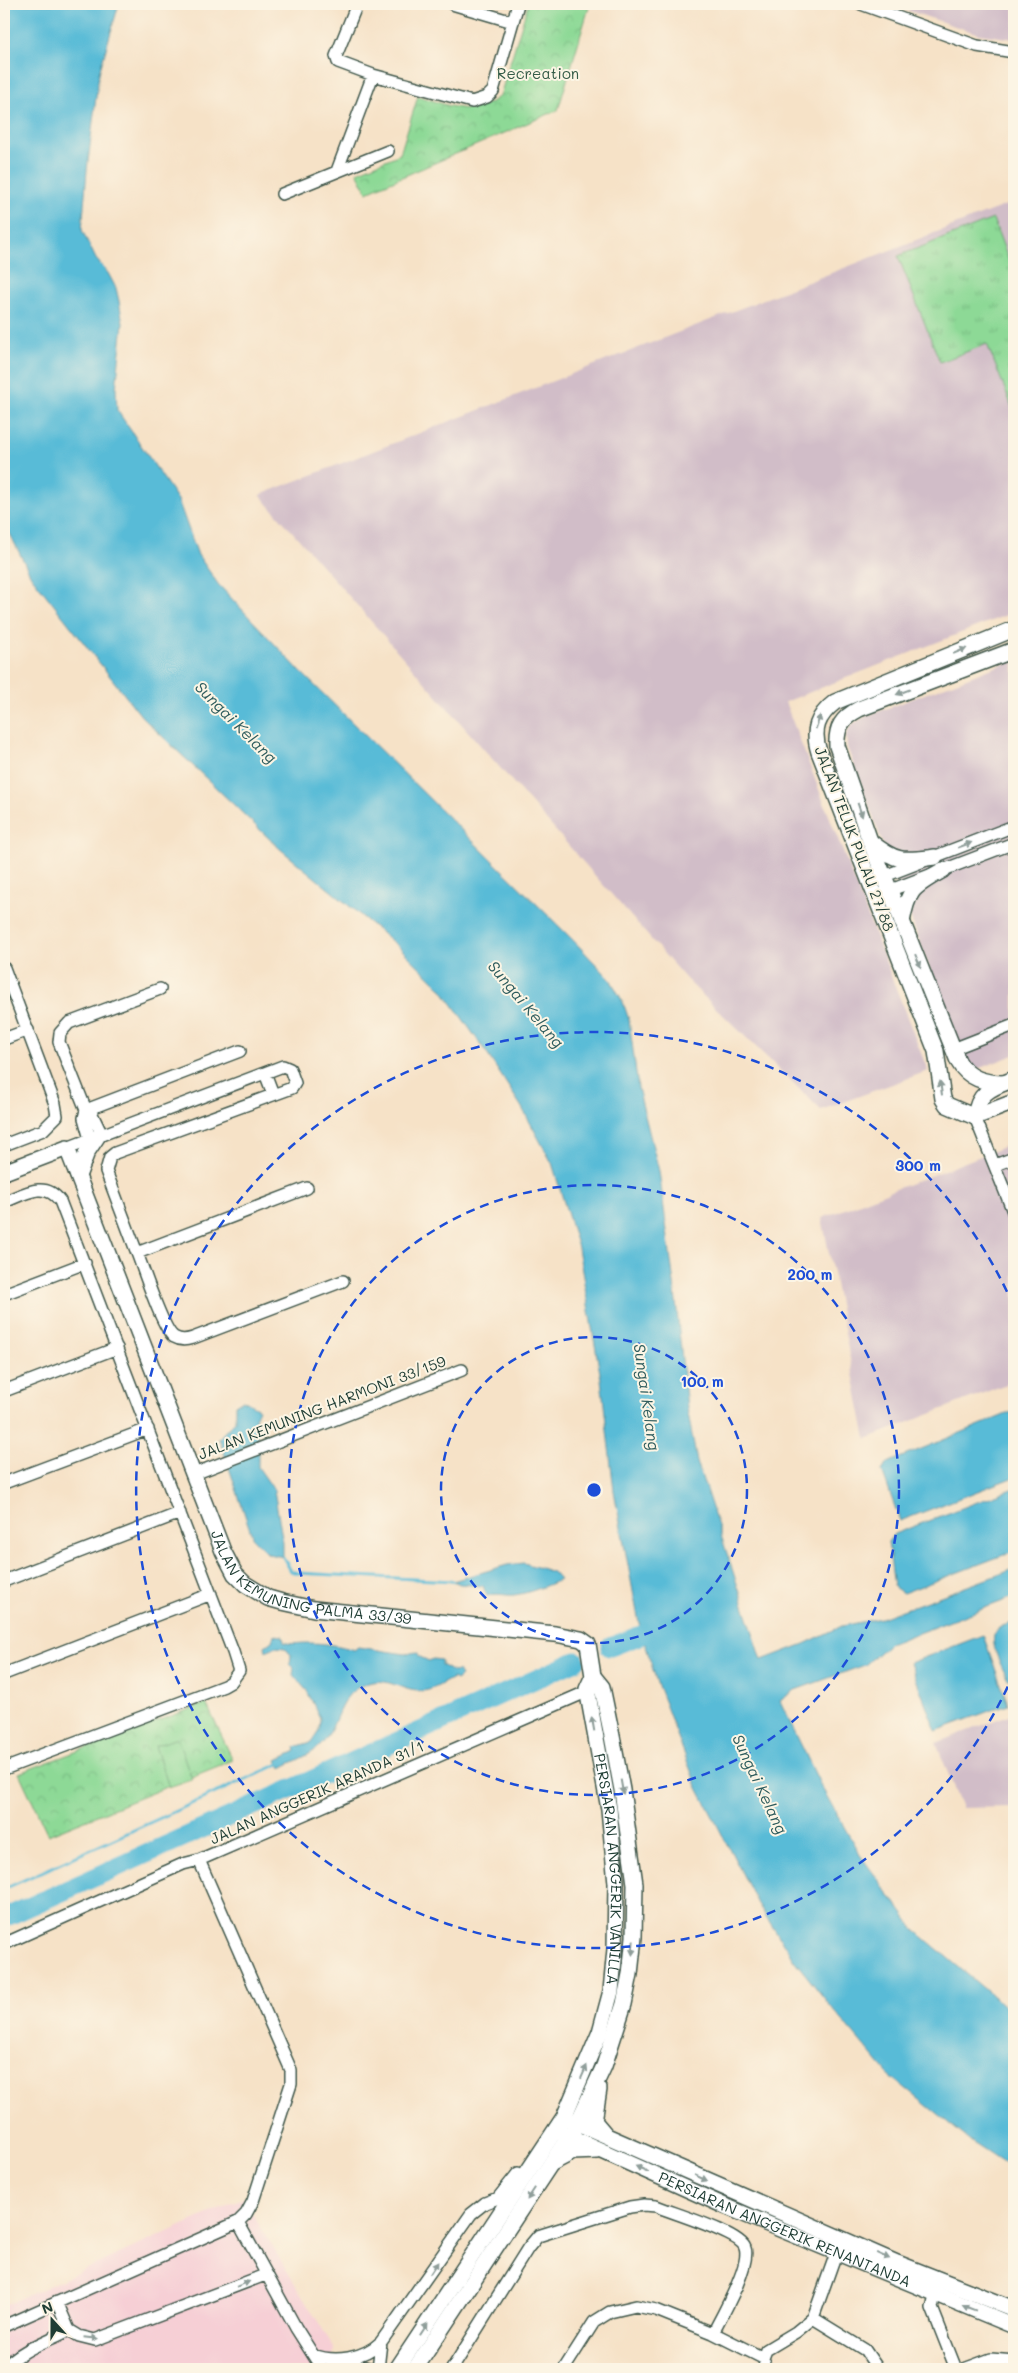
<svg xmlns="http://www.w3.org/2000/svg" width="1018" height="2373" viewBox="0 0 1018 2373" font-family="Mali,sans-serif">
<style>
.built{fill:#f6cfd5}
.industrial{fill:#d1bdc8}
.grass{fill:url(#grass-tufts);stroke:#568b65}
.park{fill:url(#park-crowns);stroke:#568b65}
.garden{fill:#8dd996;stroke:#568b65}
.water{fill:#59bbd7;stroke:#3c7c86}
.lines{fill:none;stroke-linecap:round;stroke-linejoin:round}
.stream{stroke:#59bbd7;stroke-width:3}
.river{stroke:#59bbd7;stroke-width:19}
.street-casing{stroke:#3f564a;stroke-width:14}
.secondary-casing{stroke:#3f564a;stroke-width:18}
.street{stroke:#fff;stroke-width:11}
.secondary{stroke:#fff;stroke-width:15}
.oneway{fill:#8f9e9a}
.ring{fill:none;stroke:#1d4ed8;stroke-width:2.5;stroke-dasharray:9 6}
.labels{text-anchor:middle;stroke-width:4;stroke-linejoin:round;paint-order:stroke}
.park-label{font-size:15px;fill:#355c48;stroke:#fcf5e5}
.street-label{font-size:15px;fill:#1f3d34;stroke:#fcf5e5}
.water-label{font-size:16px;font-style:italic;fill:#2e5c5d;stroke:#fcf5e5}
.centre{fill:#1d4ed8;stroke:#fcf5e5;stroke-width:2.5}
.ring-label{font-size:15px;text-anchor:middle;font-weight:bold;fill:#1d4ed8;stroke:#fcf5e5;stroke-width:4;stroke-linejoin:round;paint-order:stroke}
</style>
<defs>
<pattern id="grass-tufts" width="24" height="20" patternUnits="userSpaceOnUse" patternTransform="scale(1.25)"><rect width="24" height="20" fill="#8dd996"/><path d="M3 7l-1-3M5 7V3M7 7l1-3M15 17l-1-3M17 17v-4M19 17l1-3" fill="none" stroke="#79bb82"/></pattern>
<pattern id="park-crowns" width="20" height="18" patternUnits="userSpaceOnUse" patternTransform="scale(1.25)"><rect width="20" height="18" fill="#8dd996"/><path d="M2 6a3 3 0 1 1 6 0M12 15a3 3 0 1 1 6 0" fill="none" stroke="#79bb82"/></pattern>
</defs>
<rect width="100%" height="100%" fill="#fcf5e5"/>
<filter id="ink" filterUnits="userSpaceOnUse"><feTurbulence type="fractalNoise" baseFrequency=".02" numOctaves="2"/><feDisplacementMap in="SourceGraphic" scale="10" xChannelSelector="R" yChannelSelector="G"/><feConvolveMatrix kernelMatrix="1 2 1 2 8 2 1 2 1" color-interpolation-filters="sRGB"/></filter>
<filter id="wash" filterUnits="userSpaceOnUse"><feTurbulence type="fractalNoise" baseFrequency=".0096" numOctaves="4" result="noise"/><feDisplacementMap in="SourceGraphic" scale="20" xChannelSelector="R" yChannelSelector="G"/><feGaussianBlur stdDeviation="1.12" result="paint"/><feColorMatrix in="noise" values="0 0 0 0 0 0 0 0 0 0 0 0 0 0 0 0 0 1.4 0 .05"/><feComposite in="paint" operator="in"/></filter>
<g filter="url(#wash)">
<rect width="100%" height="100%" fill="#f6e2c7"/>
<path class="built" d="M 243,2198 L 334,2348 L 332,2369 L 4,2369 L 4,2306 Z"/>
<path class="industrial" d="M 888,4 L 1014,4 L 1014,39 L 979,34 Z
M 1014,202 L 1014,612 L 785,702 L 928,1071 L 821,1110 L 686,979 L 260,495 Z
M 1014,660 L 1014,1055 L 975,1070 L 965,1063 L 847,747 L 846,735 L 851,725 L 867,716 Z
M 1014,1143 L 1014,1381 L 866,1439 L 822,1218 Z
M 1014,1713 L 1014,1807 L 962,1808 L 936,1743 Z"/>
<path class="grass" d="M 993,219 L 1014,274 L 1014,412 L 987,344 L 940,362 L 898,256 Z"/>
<path class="park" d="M 528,4 L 590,4 L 558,110 L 367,192 L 357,172 L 400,154 L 418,96 C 450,105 471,119 500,96 Z
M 206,1703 L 233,1760 L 48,1835 L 19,1773 Z"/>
<path class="garden" d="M 177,1738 L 192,1779 L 169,1787 L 155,1746 Z"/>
<path class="water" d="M 5,4 L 119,4 L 99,73 L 87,170 L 82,230 L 96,259 L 108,273 L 116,288 L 119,301 L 123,323 L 116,389 L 117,410 L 178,500 L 198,555 L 218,584 L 300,671 L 572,939 L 610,979 L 623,1002 L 629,1020 L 638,1088 L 659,1171 L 675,1291 L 687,1408 L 697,1462 L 762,1660 L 804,1644 L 842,1626 L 881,1618 L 1014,1569 L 1014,1597 L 889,1644 L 865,1665 L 795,1690 L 780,1701 L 821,1786 L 860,1855 L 916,1931 L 1014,2014 L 1014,2170 L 973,2143 L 888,2074 L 832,2008 L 794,1960 L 758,1904 L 696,1784 L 657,1683 L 639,1623 L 614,1491 L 601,1379 L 578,1248 L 552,1163 L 521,1106 L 484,1049 L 441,988 L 399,947 L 279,848 L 142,717 L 31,576 L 4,522 Z
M 243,1400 L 259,1409 L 255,1418 L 258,1434 L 258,1467 L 274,1490 L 283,1543 L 283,1557 L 268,1554 L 253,1539 L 219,1438 L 235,1421 L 235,1405 Z
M 1014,1411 L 1014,1477 L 900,1521 L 882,1471 L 887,1463 Z
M 1014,1488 L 1014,1551 L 903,1593 L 894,1587 L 888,1542 L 894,1534 Z
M 524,1563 L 553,1572 L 560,1580 C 545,1586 530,1593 514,1595 C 504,1596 497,1592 487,1596 L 483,1586 L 460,1584 L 453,1581 L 507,1565 Z
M 1014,1622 L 1014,1682 L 1007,1678 C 1002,1666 985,1638 999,1628 C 1003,1625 1010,1624 1014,1622 Z
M 274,1635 L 283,1636 L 284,1642 C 292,1645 298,1643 307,1643 C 323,1643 339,1645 354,1650 L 358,1647 L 405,1654 L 417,1652 L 420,1657 L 429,1661 L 433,1659 L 441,1660 L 441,1665 L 453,1672 L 458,1671 L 461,1676 L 456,1680 L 453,1678 C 443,1683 432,1691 421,1691 C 400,1692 386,1673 361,1686 C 338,1697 338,1724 323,1743 C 313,1755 295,1760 281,1768 L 277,1760 L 296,1751 L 295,1747 L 311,1742 L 319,1730 L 320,1718 L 307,1691 L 293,1675 L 294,1668 L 290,1664 L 291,1655 L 285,1648 L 275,1647 L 266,1651 L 265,1646 L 272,1641 Z
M 983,1635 L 1008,1704 L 936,1731 L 910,1663 Z"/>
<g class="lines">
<path class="stream" d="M 283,1557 L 291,1571 L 297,1573 L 453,1581
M 4,1889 L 279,1764"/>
<path class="river" d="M 610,1647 L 665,1626
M 4,1918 L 576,1661"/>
</g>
</g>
<g filter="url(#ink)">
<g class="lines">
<defs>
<path id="street" d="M 357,4 L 336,56 L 338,62 L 373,75 L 472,102 L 487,97 L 493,91 L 518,4
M 452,4 L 513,22
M 861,4 L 977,46 L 1014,52
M 337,171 L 373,75
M 282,194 L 388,151
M 877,879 L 1014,826
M 883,893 L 1014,843
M 4,968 L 55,1104 L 57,1116 L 43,1130 L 4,1145
M 4,1039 L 28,1030
M 953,1049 L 1014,1025
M 265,1073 L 273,1094
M 86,1110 L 240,1051
M 86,1110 L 84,1118 L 90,1139
M 975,1117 L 1014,1214
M 102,1135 L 92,1114 L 86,1110 L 59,1042 L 60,1033 L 69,1023 L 160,989
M 67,1148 L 283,1066 L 290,1069 L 295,1083 L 292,1088 L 115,1153 L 110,1157 L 106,1171 L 137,1253
M 995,1165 L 1014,1158
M 307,1188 L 137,1253 C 143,1268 163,1330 174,1337 C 181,1341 186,1340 193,1338 L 343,1281
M 4,1202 C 24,1194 45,1180 60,1201 L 233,1652 L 239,1671 L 231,1682 L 224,1686 L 4,1769
M 4,1294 L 85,1263
M 4,1391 L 117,1348
M 194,1474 L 462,1370
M 4,1483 L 148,1429
M 4,1581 L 180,1513
M 4,1674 L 211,1594
M 4,1944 L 183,1864 L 199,1860
M 238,2222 L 296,2328 L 322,2369
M 935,2295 L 932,2308 L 956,2369
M 57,2302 L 69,2330
M 813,2318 L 865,2350 L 878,2369
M 4,2326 L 238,2222 L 246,2214 L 253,2201 L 291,2084 L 291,2070 L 199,1860 L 593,1689
M 313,2355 C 335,2363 363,2359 381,2342
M 763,2358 L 766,2350 L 796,2332 L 813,2318 L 839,2245
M 4,2368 C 22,2349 46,2342 69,2330 L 79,2336 L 95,2340 L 265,2275
M 336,2369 L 361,2366 L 372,2369
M 378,2369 L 381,2342 L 471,2214 L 485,2203 L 498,2198 L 518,2173
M 452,2369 L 528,2248 L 538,2236 L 630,2207 L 644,2205 L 656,2206 C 672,2213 741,2233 745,2248 C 751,2265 722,2316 713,2333
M 564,2369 L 594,2322 L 610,2312 L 636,2306 L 656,2310 L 713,2333 L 763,2358 L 767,2369
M 964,2369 L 991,2359 L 1014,2361"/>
<g id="secondary">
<path d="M 871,842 C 897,863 903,861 935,857"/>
<path d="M 902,922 C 908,888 914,887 943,870"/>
<path d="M 1004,1083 C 985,1083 968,1079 958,1061 L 870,841 L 837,746 C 836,727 842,718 859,709 L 1014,650"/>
<path d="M 975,1117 L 947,1105 L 943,1099 L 936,1051 L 819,752 C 812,730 817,716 835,702 L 1014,629"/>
<path d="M 975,1117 C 978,1091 992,1088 1014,1079"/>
<path d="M 975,1117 L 1014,1102"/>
<path id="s1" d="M 4,1172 L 67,1148 L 223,1551 L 235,1574 L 245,1584 L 268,1598 L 282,1602 L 314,1609 L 555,1634 L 581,1639 L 588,1644 L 593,1676 L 587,1689 L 609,1809 L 616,1883 L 615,1949 L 611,1991 L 600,2032 L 564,2117 L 397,2369"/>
<path d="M 78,1176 L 87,1152 L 97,1137"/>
<path d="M 599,2089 L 594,2121 L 605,2134"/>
<path d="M 568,2119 L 897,2263 L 1014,2309"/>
<path id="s2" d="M 560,2132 L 727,2207 L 1014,2326"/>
<path d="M 554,2162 L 573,2152 L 598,2151"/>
<path d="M 415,2369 L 577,2124 L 604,2066 L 624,2004 L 630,1974 L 634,1937 L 635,1884 L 622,1790 L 612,1736 L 602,1687 L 593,1676"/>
</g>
</defs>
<use href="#street" class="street-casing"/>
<use href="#secondary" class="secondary-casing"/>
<use href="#street" class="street"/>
<use href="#secondary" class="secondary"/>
</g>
<defs><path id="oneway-solid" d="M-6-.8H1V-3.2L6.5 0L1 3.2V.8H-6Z" transform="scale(1.25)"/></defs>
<g class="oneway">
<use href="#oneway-solid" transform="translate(960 651) rotate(-22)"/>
<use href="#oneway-solid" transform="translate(903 692) rotate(159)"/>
<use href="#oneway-solid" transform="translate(818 722) rotate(-71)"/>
<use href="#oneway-solid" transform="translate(860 810) rotate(71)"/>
<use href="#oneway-solid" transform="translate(965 845) rotate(-21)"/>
<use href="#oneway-solid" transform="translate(918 961) rotate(67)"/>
<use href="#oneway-solid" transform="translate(941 1088) rotate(-98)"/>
<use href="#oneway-solid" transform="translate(593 1724) rotate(-100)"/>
<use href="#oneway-solid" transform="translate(622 1787) rotate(80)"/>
<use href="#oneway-solid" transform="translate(633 1948) rotate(95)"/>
<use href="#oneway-solid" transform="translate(584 2072) rotate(-66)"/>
<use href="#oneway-solid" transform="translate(642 2169) rotate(-156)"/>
<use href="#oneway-solid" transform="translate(701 2178) rotate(24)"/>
<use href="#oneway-solid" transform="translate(531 2194) rotate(123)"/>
<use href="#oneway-solid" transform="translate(883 2256) rotate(24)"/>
<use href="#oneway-solid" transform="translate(434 2268) rotate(-57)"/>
<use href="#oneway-solid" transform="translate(243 2284) rotate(-22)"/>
<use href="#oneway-solid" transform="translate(969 2308) rotate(-159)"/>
<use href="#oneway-solid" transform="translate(424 2329) rotate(-57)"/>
<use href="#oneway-solid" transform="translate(91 2338) rotate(6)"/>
</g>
</g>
<g class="ring">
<circle cx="594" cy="1490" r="153"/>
<circle cx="594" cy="1490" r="305"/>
<path d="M1014 1673A458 458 0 1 1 1014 1307"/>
</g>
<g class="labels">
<g class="park-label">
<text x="538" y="79">Recreation</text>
</g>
<g class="street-label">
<text transform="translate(854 839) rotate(69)" y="5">JALAN TELUK PULAU 27/88</text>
<text transform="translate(322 1408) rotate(-21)" y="5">JALAN KEMUNING HARMONI 33/159</text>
<text dy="5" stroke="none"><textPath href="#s1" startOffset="595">JALAN KEMUNING PALMA 33/39</textPath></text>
<text transform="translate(317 1793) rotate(-24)" y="5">JALAN ANGGERIK ARANDA 31/1</text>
<text dy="5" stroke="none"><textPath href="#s1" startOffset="1120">PERSIARAN ANGGERIK VANILLA</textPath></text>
<text dy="5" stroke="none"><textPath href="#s2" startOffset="245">PERSIARAN ANGGERIK RENANTANDA</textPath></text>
</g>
<g class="water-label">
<text transform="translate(236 722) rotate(45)" y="6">Sungai Kelang</text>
<text transform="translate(526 1004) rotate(50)" y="6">Sungai Kelang</text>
<text transform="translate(647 1397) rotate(82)" y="6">Sungai Kelang</text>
<text transform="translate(760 1784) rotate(65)" y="6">Sungai Kelang</text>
</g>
</g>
<circle cx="594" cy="1490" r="8" class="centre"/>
<g class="ring-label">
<text x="918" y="1171">300 m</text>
<text x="810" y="1280">200 m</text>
<text x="702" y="1387">100 m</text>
</g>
<rect width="1018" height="2373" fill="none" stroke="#fcf5e5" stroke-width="20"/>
<g transform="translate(52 2320) rotate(339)" stroke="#fcf5e5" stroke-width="4" paint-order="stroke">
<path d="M0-4L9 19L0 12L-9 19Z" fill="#1f3d34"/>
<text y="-8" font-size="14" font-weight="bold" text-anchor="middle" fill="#1f3d34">N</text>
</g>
</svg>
